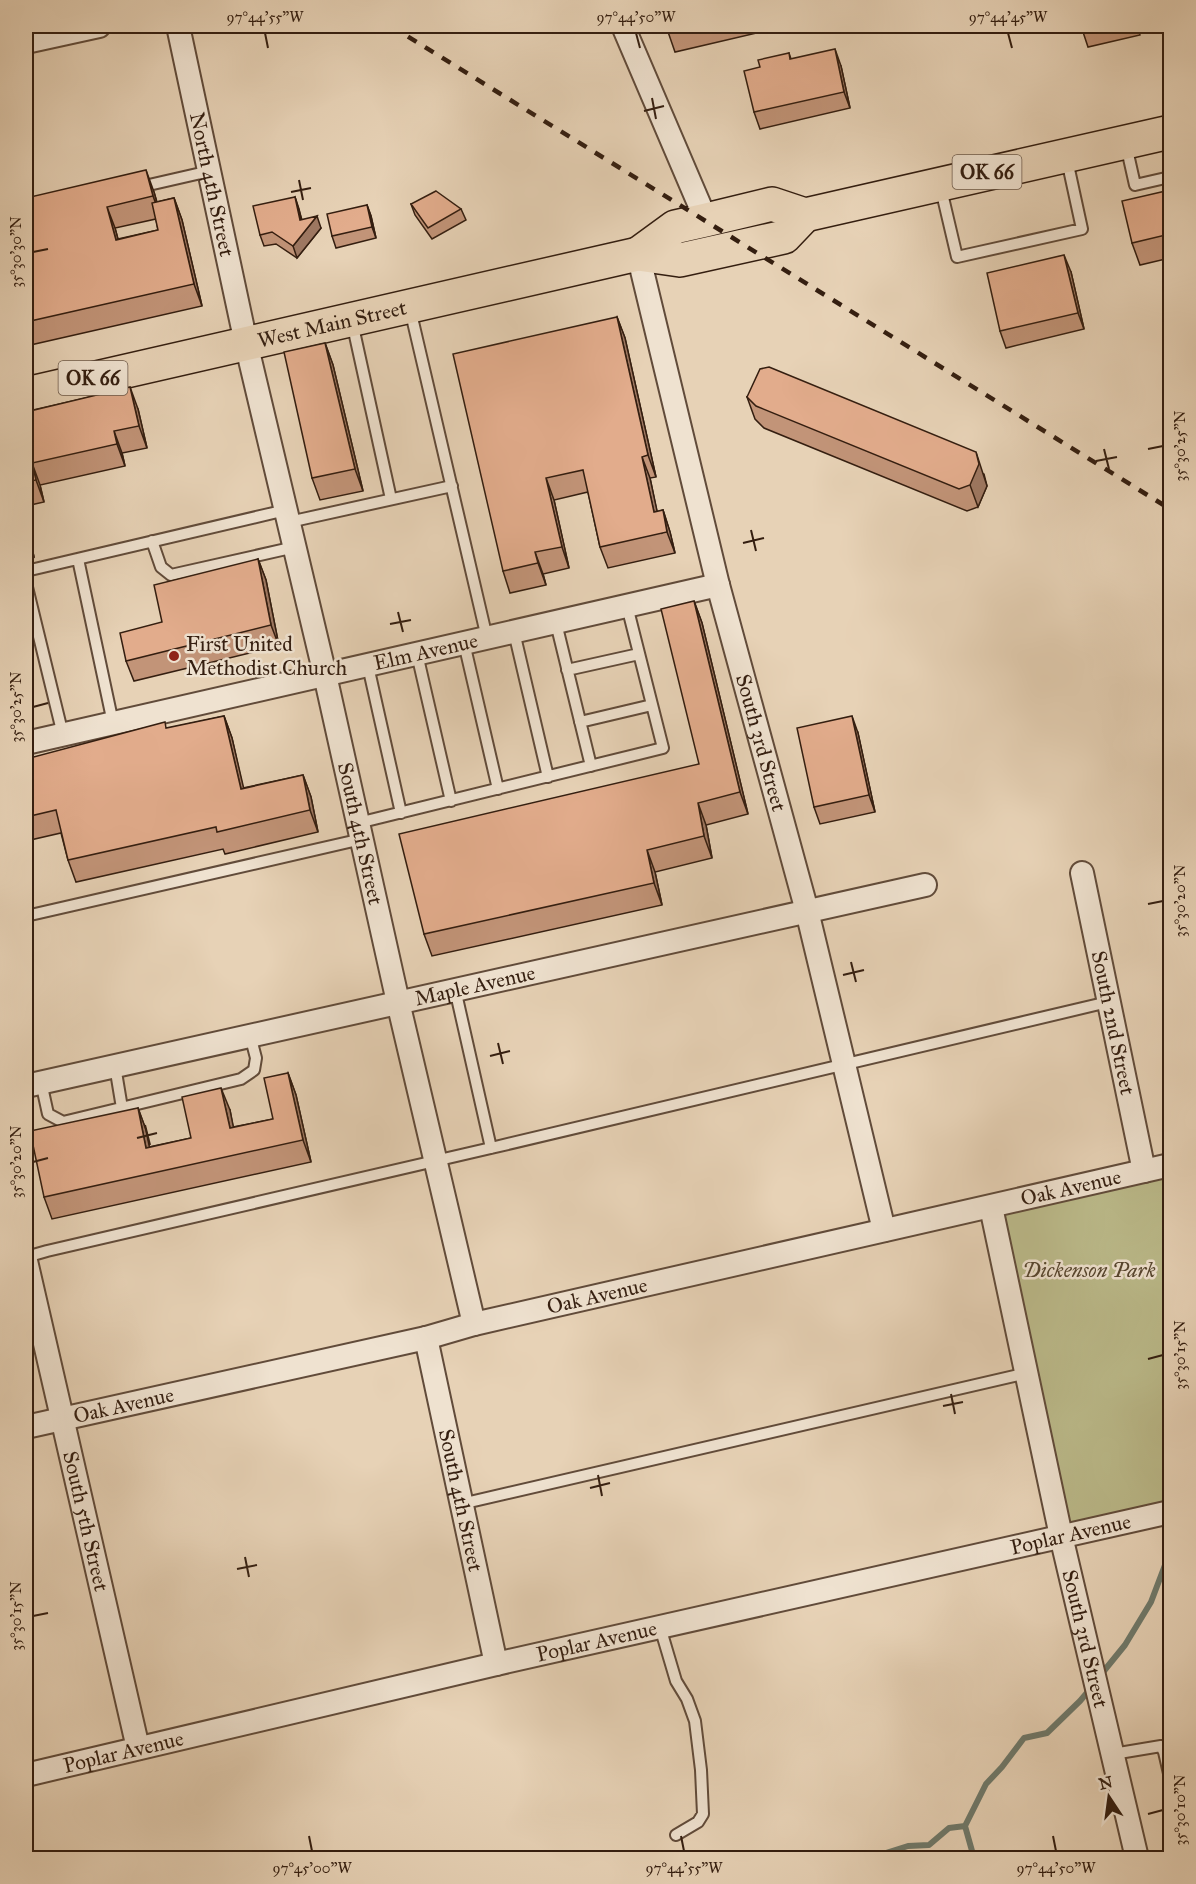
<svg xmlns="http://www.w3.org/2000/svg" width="1196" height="1884" viewBox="0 0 1196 1884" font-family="'IM FELL Great Primer',serif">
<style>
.green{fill:#bbba8a;stroke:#786c4d;stroke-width:1.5}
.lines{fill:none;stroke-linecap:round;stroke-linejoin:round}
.stream{stroke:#6f7a6c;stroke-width:6}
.lane-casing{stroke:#614b3a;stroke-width:14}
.street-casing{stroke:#614b3a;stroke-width:26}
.primary-casing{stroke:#341e10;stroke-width:36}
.lane{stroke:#efe2d0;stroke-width:10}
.street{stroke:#efe2d0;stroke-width:22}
.primary{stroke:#e7d2b6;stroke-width:33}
.rail{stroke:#341e10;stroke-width:4.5;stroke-dasharray:10 10;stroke-linecap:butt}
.wall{fill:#c29478;stroke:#341e10;stroke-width:1.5;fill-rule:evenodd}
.shaded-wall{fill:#9e7862;stroke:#341e10;stroke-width:1.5}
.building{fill:#e2ac8c;stroke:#341e10;stroke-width:1.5}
.ticks{fill:none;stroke:#341e10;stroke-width:2}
.poi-dot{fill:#8f2418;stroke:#efe2d0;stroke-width:2}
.labels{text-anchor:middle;stroke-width:5;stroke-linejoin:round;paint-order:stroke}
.shield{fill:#efe2d0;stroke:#6c594a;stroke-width:1.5}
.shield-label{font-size:20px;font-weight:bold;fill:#341e10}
.street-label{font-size:21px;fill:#341e10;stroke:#efe2d0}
.poi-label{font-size:21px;fill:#341e10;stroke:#efe2d0;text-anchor:start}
.park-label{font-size:21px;font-style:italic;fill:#56452e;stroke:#efe2d0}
.neatline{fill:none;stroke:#341e10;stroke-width:2}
.ticks-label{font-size:15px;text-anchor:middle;fill:#341e10}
</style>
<rect width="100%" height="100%" fill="#e7d2b6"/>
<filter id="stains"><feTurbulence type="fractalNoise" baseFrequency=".00333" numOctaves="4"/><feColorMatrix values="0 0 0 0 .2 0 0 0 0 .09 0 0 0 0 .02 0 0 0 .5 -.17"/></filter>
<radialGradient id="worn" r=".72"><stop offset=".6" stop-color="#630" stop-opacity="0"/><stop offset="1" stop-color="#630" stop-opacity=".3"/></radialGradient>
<path class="green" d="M 1170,1167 L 1170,1510 L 1061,1536 L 991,1207 Z"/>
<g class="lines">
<path class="stream" d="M 1099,1677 L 1125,1645 L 1151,1602 L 1170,1552
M 870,1858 L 908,1846 L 929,1845 L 949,1828 L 965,1826
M 974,1858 L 965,1826 L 986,1784 L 1002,1767 L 1024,1738 L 1047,1733 L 1080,1701 L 1091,1688"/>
<defs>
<path id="lane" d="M 1126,145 L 1135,185 L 1170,177
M 140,187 L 210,171
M 941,189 L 957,257 L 1082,229 L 1067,160
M 410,309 L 487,638
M 352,322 L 391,499
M 289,522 L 452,486
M 152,541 L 161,567 L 171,575 L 295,547
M 78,559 L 113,723
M 26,571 L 286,510
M 26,583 L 63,735
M 556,623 L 591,766
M 514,632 L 548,777
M 464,643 L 498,789
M 417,654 L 451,801
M 368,666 L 401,813
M 567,670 L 639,654
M 580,722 L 652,705
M 358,823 L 663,748 L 627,606
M 26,916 L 362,839
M 455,989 L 491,1148
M 115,1066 L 122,1108
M 41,1082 L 48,1114 L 63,1122 L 241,1079 L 254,1070 L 256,1058 L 250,1035
M 26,1257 L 47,1251 L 491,1148 L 1108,1002
M 461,1504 L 1027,1373
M 660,1627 L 676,1681 L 687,1699 L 695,1721 L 701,1770 L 703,1814 L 698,1822 L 676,1835
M 1113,1754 L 1161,1746 L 1164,1752 L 1170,1778"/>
<g id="street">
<path id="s1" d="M 178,26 L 246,343 L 325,675 L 398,1002 L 474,1324"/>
<path d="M 623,26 L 706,220"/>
<path d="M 26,42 L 99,26"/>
<path id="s2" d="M 638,254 L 718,585 L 807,911 L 884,1230"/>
<path id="s3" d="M 26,743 L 718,585"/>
<path id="s4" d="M 1082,873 L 1144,1171"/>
<path id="s5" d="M 26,1086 L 925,885"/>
<path id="s6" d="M 991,1207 L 1061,1536 L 1137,1858"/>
<path id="s7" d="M 26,1261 L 138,1748"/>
<path id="s8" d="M 426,1338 L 496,1664"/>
<path id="s9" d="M 26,1427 L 426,1338 L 474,1324 L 1170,1165"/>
<path id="s10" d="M 26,1775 L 496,1664 L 1170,1512"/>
</g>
<g id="primary">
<path d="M 638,254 L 675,227 L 706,220 L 772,204 L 805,215 L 1170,132"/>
<path id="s11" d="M 26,394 L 638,254 L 680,260 L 784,237 L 805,215"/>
</g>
</defs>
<use href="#lane" class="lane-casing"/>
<use href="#street" class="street-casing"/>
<use href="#primary" class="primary-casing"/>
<use href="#lane" class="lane"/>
<use href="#street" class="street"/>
<use href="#primary" class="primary"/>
<path class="rail" d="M 391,26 L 1170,509"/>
</g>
<path class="wall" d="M 666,26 L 786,26 L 675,52 Z
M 850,26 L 862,26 L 851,28 Z
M 1081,26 L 1138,26 L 1140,35 L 1088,47 Z
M 789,53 L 791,59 L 841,66 L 850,108 L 760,129 L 754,112 L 760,67 Z
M 1170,190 L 1170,258 L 1140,265 L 1132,243 Z
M 154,192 L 157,202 L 174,198 L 182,220 L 202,306 L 26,346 L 26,198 ZM 156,219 L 158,230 L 118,239 L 115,228 Z
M 295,197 L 302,220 L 321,228 L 297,258 L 276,244 L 264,246 L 260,235 Z
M 411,204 L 461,209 L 466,220 L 432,239 L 415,215 Z
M 367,205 L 371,216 L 376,238 L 336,248 L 332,236 Z
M 1071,272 L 1084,329 L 1006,348 L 1000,331 Z
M 617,317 L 625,338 L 656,477 L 650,478 L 657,512 L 663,510 L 670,532 L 675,553 L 608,568 L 600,547 L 588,492 L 554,500 L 569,568 L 543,574 L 546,585 L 510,593 L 503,571 Z
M 325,343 L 333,365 L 363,491 L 320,500 L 312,478 Z
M 747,397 L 984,474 L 987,486 L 978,507 L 967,511 L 764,428 L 755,419 Z
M 138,409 L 147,448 L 122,453 L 125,466 L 40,485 L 44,502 L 26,506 L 26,412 Z
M 26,520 L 34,557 L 26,554 Z
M 258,559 L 266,580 L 279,646 L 134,681 L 126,661 L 162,622 Z
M 694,601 L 702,623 L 748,814 L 706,825 L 712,858 L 655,872 L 662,905 L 432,956 L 424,934 L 699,764 Z
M 224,716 L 232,738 L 243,788 L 303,775 L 311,797 L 318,832 L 225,854 L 223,849 L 76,882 L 68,860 L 61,833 L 26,841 L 26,759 Z
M 858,733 L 875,812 L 820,824 L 814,807 Z
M 288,1073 L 296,1095 L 311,1162 L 52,1219 L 44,1197 L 138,1108 L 146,1130 L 149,1147 L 191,1138 L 230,1110 L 233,1127 L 273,1119 Z"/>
<path class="shaded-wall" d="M 835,49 L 841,66 L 850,108 L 844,92 Z
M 146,170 L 154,192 L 161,218 L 153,196 Z
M 295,197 L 299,209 L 304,231 L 300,220 Z
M 174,198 L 182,220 L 202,306 L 194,284 Z
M 367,205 L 371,216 L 376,238 L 372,227 Z
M 107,207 L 115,228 L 124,262 L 116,240 Z
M 317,216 L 321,228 L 297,258 L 293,246 Z
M 1064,255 L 1071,272 L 1084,329 L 1078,313 Z
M 617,317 L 625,338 L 656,477 L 648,455 Z
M 325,343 L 333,365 L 363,491 L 355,469 Z
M 130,387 L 138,409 L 147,448 L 139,426 Z
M 114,431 L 122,453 L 125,466 L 117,444 Z
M 976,452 L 987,486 L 978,507 L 970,485 Z
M 642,457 L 650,478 L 662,534 L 654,512 Z
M 32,463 L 40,485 L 44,502 L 36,480 Z
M 546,478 L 554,500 L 569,568 L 562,547 Z
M 663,510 L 670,532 L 675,553 L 667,532 Z
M 26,520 L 34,557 L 26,533 Z
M 535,552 L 543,574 L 546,585 L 538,563 Z
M 258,559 L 266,580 L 279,646 L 271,625 Z
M 694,601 L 702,623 L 748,814 L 740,792 Z
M 224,716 L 232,738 L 249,811 L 241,789 Z
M 852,716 L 858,733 L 875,812 L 869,795 Z
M 303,775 L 311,797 L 318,832 L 310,810 Z
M 698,803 L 706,825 L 712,858 L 704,836 Z
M 647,850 L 655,872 L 662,905 L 654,883 Z
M 288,1073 L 296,1095 L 311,1162 L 303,1140 Z
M 221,1088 L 230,1110 L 238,1150 L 230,1128 Z
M 138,1108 L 146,1130 L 154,1170 L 146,1148 Z"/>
<path class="building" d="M 666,26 L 684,26 L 667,30 Z
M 1081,26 L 1103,26 L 1082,30 Z
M 835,49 L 844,92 L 754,112 L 744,71 L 760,67 L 758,60 L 789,53 L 790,59 Z
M 146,170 L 153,196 L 107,207 L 116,240 L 158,230 L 152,203 L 174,198 L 194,284 L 26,322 L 26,198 Z
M 1170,190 L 1170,234 L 1132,243 L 1122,201 Z
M 436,191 L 461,209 L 428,228 L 411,204 Z
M 295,197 L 300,220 L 317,216 L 293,246 L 272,232 L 260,235 L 253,206 Z
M 367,205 L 372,227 L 332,236 L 327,214 Z
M 1064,255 L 1078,313 L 1000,331 L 987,273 Z
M 617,317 L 648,455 L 642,457 L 654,512 L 663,510 L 667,532 L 600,547 L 583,470 L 546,478 L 562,547 L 535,552 L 538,563 L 503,571 L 453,354 Z
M 325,343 L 355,469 L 312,478 L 284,352 Z
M 769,367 L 976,452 L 979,464 L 970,485 L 959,489 L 756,406 L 747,397 L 760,369 Z
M 130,387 L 139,426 L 114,431 L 117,444 L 32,463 L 36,480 L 26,482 L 26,412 Z
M 258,559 L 271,625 L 126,661 L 120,633 L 162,622 L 154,585 Z
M 694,601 L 740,792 L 698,803 L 704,836 L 647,850 L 654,883 L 424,934 L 399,834 L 699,764 L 661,609 Z
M 224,716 L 241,789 L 303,775 L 310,810 L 217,832 L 216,827 L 68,860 L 56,810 L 26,817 L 26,759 L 165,722 L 166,728 Z
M 852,716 L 869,795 L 814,807 L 797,728 Z
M 288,1073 L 303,1140 L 44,1197 L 30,1131 L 138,1108 L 146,1148 L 191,1138 L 182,1097 L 221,1088 L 230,1128 L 273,1119 L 264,1078 Z"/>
<path class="ticks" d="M 265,33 L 268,48M 636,33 L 640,48M 1008,33 L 1012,48M 652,98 L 656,119M 644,111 L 664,106M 299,180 L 303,200M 291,192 L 311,188M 33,252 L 48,249M 1104,449 L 1109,469M 1148,449 L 1163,446M 1096,461 L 1117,457M 751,530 L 756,551M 743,543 L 764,538M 398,612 L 403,632M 390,624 L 411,620M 33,707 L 48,703M 1148,904 L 1163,901M 851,962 L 856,982M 843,975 L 864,970M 498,1043 L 503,1064M 490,1056 L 510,1051M 145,1125 L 150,1145M 137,1138 L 157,1133M 33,1162 L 48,1158M 1148,1359 L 1163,1355M 951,1394 L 955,1414M 943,1406 L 963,1402M 598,1475 L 602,1496M 590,1488 L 610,1483M 245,1557 L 249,1577M 237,1569 L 257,1565M 33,1616 L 48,1613M 1148,1814 L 1163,1810M 309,1836 L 312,1851M 681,1836 L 684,1851M 1053,1836 L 1056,1851"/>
<circle class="poi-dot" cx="174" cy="656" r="6"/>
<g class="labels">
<g class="shield">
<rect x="952.5" y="155" width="69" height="34" rx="4.5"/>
<rect x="58.5" y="361" width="69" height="34" rx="4.5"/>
</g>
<g class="shield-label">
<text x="987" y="179">OK 66</text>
<text x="93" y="385">OK 66</text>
</g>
<g class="street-label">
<text dy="7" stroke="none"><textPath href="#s1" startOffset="162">North 4th Street</textPath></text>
<text dy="7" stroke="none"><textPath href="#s11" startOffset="314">West Main Street</textPath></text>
<text dy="7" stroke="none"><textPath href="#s3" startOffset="410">Elm Avenue</textPath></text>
<text dy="7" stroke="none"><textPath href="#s2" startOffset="504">South 3rd Street</textPath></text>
<text dy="7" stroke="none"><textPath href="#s1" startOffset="828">South 4th Street</textPath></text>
<text dy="7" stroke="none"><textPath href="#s5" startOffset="460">Maple Avenue</textPath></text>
<text dy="7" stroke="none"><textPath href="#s4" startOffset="153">South 2nd Street</textPath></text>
<text dy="7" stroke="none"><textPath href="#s9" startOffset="1072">Oak Avenue</textPath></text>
<text dy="7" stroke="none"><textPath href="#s9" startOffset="586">Oak Avenue</textPath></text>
<text dy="7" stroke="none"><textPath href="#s9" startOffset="100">Oak Avenue</textPath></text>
<text dy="7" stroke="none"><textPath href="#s8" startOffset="166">South 4th Street</textPath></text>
<text dy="7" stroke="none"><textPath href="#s7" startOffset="267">South 5th Street</textPath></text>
<text dy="7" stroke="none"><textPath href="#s10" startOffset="1072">Poplar Avenue</textPath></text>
<text dy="7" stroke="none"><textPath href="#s6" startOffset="442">South 3rd Street</textPath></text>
<text dy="7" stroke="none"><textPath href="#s10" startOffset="586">Poplar Avenue</textPath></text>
<text dy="7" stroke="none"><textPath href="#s10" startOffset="100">Poplar Avenue</textPath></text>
</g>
<g class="poi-label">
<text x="186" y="651">First United<tspan x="186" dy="24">Methodist Church</tspan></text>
</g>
<g class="park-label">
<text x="1089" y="1277">Dickenson Park</text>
</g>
</g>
<rect width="1196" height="1884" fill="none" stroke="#e7d2b6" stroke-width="66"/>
<g transform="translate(1109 1797) rotate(347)" stroke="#efe2d0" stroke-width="4.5" paint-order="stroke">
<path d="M0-4.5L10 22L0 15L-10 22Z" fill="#341e10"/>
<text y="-9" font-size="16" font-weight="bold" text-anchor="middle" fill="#341e10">N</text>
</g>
<rect x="33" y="33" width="1130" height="1818" class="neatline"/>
<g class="ticks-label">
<text x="265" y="22">97°44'55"W</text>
<text x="636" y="22">97°44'50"W</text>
<text x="1008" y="22">97°44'45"W</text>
<text transform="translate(16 252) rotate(-90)" y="5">35°30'30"N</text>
<text transform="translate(1180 446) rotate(-90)" y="5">35°30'25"N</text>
<text transform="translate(16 707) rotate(-90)" y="5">35°30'25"N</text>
<text transform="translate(1180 901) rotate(-90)" y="5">35°30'20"N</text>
<text transform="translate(16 1162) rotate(-90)" y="5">35°30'20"N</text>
<text transform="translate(1180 1355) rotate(-90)" y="5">35°30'15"N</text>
<text transform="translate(16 1616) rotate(-90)" y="5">35°30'15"N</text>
<text transform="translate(1180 1810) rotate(-90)" y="5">35°30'10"N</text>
<text x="312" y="1873">97°45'00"W</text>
<text x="684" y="1873">97°44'55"W</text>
<text x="1056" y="1873">97°44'50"W</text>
</g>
<rect width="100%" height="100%" filter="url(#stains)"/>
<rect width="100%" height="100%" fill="url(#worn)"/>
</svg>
